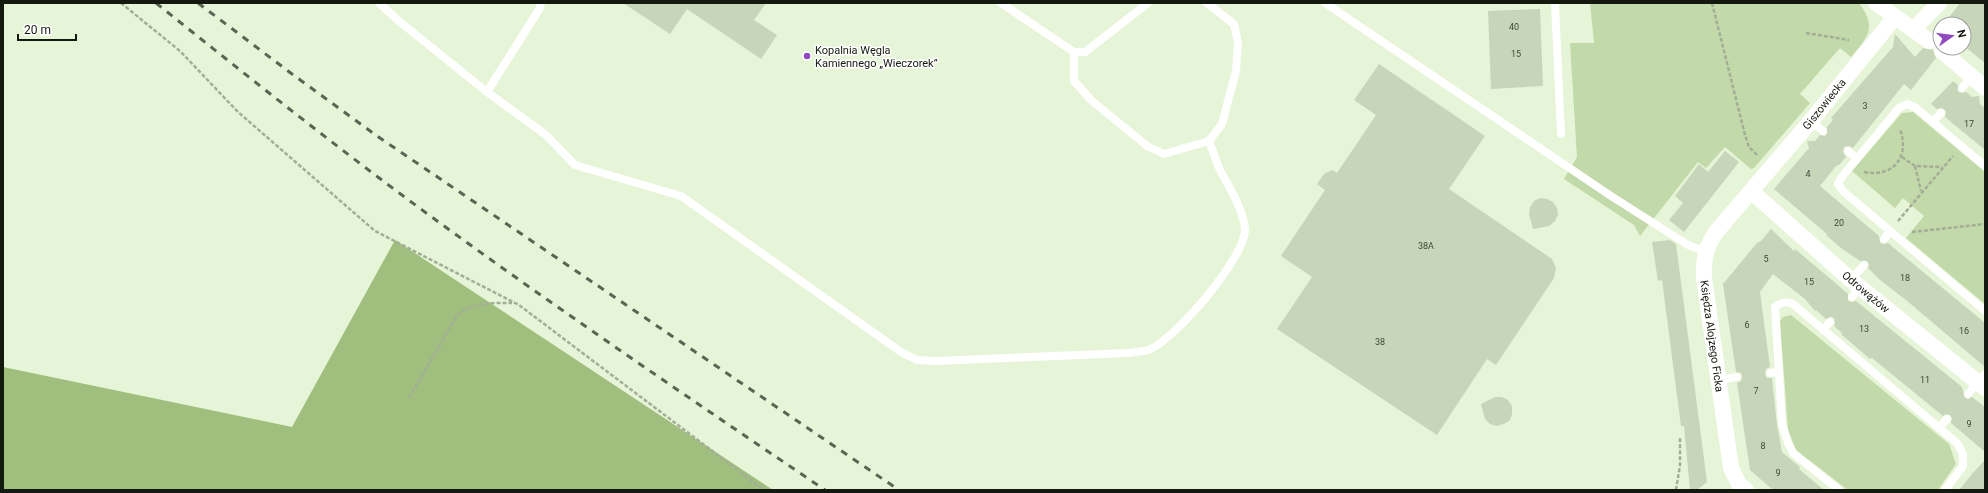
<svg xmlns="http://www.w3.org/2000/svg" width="1988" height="493" viewBox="0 0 1988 493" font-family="Roboto,sans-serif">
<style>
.green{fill:#c2d9a9}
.forest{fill:#a0be7d}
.building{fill:#c7d5b9}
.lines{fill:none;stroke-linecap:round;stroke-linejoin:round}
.path{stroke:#a3ae97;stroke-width:2.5;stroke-dasharray:4 2;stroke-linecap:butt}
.service{stroke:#fff;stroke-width:8}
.minor{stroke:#fff;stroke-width:16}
.rail{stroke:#5b6352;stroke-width:3;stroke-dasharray:7 7;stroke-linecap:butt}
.poi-dot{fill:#8e4abe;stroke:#fff;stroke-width:1.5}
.labels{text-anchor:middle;stroke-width:3;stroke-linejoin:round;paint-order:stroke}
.number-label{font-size:9px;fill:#41483a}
.poi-label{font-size:11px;fill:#14190f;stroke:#fff;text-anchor:start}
.street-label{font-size:11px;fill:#14190f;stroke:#fff}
</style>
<rect width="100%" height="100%" fill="#e6f4d7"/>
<path class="green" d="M 1590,3 L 1859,3 C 1877,28 1869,35 1851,57 L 1840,48 L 1800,94 L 1810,103 L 1754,168 L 1751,169 L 1725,147 L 1706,168 L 1698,162 L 1640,236 L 1634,225 L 1564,179 L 1577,157 L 1570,43 L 1594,43 Z
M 1913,112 L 1985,172 L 1985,304 L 1906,238 L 1924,216 L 1903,198 L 1895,208 L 1852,171 L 1902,113 Z
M 1791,315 L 1949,444 L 1956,464 L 1938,490 L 1848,490 L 1796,450 L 1788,430 L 1780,321 L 1783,317 Z"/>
<path class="forest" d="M 395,240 L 773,490 L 3,490 L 3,367 L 292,427 Z"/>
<path class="building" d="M 623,3 L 766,3 L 754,20 L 777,35 L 761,59 L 687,9 L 670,34 Z
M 1960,3 L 1985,3 L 1985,63 L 1964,46 L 1964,24 L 1944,24 Z
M 1540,9 L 1543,86 L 1491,89 L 1488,11 Z
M 1940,29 L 1940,42 L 1938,42 L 1935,34 Z
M 1895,34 L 1915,57 L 1923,48 L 1933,50 L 1936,58 L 1911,90 L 1904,84 L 1853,148 L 1849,146 L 1844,147 L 1843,152 L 1846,157 L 1839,165 L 1836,166 L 1820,186 L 1879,236 L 1880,243 L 1884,244 L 1888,243 L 1985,323 L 1985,367 L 1906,300 L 1880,280 L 1868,268 L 1869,264 L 1867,261 L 1860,261 L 1841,248 L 1826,235 L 1827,234 L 1774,189 L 1809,148 L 1807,141 L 1815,141 L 1820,135 L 1825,136 L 1827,134 L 1827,127 L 1833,120 L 1831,118 L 1893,47 Z
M 1379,64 L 1485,136 L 1449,189 L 1552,259 L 1556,268 L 1554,278 L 1496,365 L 1487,359 L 1437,435 L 1277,329 L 1312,277 L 1281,256 L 1325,190 L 1317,184 L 1324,174 L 1332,170 L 1337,173 L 1376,115 L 1354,100 Z
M 1953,81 L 1958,85 L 1958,92 L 1962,93 L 1966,92 L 1972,97 L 1979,96 L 1980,104 L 1985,108 L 1985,150 L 1945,117 L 1946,112 L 1944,109 L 1940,108 L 1937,109 L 1931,104 Z
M 1725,151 L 1739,162 L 1684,232 L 1669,220 L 1683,203 L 1675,196 L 1699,164 L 1708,172 Z
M 1540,198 L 1547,199 L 1553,202 L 1557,208 L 1558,215 L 1555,221 L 1549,226 L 1533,229 L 1529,214 L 1530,207 L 1534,201 Z
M 1771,229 L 1794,251 L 1795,249 L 1839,286 L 1848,294 L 1848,301 L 1852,302 L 1856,301 L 1962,387 L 1965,398 L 1969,399 L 1972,397 L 1985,407 L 1985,452 L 1951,423 L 1952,418 L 1950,415 L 1946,414 L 1943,416 L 1872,358 L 1870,359 L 1841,334 L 1842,333 L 1834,326 L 1835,323 L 1834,318 L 1831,317 L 1826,319 L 1816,310 L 1815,311 L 1805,299 L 1773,274 L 1760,292 L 1770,367 L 1766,369 L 1765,374 L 1767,378 L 1772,378 L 1777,425 L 1782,452 L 1800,467 L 1799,469 L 1824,490 L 1773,490 L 1750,470 L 1737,383 L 1741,381 L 1742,377 L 1741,373 L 1736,372 L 1723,284 L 1757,243 L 1761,241 Z
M 1670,240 L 1676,244 L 1707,482 L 1697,490 L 1690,490 L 1684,426 L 1681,426 L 1662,280 L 1658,281 L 1652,242 Z
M 1495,397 L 1502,397 L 1508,400 L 1512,406 L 1512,414 L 1510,420 L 1504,424 L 1497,426 L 1490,424 L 1485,419 L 1481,404 Z
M 1985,460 L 1985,490 L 1959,490 L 1972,474 Z"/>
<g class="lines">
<path class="path" d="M 121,3 L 180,51 L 238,112 L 375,231 L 519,305 L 764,490
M 1712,3 L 1745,135 L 1749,147 L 1758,156
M 1806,33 L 1849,40
M 1902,157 L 1915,166 L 1942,167
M 1915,166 L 1921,191
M 1864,172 C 1894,178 1910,156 1900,129
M 1898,221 L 1953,156
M 1912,232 L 1985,224
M 409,398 L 457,315 C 473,302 492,303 512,303
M 1676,490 L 1680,465 L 1680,438"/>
<path class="service" d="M 379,3 L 400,22 L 487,92 L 546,135 L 575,165 L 681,196 L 901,352 L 917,360 L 935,361 L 1127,353 C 1133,352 1142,352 1148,350 C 1173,342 1248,255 1245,228 C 1242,207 1230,189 1220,170 C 1216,161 1213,151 1209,141
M 1001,3 L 1074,52 L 1085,52 L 1148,3
M 1325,3 L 1611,196 L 1688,245 L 1706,252
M 1555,3 L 1561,134
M 1074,52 L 1074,81 L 1091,100 L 1147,146 L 1164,154 L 1209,141 L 1222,124 L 1236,71 L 1238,43 L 1234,24 L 1207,3
M 1962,88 L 1971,77
M 487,92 L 540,8 L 541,3
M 1811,121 L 1823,131
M 1933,122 L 1941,113
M 1848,151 L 1857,159
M 1985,166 L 1916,108 L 1907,104 L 1899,108 L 1841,178 L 1838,184 L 1844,192 L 1985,311
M 1884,239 L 1890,231
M 1851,280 L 1864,265
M 1852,297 L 1860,287
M 1823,330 L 1830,322
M 1770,373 L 1779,372
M 1718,380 L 1737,377
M 1968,394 L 1985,374
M 1939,428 L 1947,419
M 1839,490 L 1793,453 L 1788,443 L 1782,424 L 1775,307 C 1781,302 1786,301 1793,304 L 1957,443 L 1963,454 L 1963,466 L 1945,490"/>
<path class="minor" d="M 1876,3 L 1929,41
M 1914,29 L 1939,3
M 1942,51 L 1985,88
M 1751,191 L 1851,280 L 1985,388
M 1746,490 L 1739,484 L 1731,468 L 1704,278 C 1703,260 1706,247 1716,232 L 1811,121 L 1895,17"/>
<path class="rail" d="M 156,3 C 246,75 336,147 429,215 C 559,310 692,400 825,490
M 198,3 L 292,74 L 377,136 L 899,490"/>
</g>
<circle class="poi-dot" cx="807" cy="56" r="4"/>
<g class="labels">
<g class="number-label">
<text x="1514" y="30">40</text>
<text x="1516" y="57">15</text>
<text x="1865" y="109">3</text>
<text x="1969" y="127">17</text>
<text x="1808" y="177">4</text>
<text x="1839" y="226">20</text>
<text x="1426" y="249">38A</text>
<text x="1766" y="262">5</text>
<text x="1905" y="281">18</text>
<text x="1809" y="285">15</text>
<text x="1747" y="328">6</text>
<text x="1864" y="332">13</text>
<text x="1964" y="334">16</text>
<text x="1380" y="345">38</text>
<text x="1925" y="383">11</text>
<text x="1756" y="394">7</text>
<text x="1969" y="427">9</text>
<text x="1763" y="449">8</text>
<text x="1778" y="476">9</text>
</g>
<g class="poi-label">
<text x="815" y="54">Kopalnia Węgla<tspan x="815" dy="13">Kamiennego „Wieczorek”</tspan></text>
</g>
<g class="street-label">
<text transform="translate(1824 104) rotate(-51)" y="4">Giszowiecka</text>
<text transform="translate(1866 292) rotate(40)" y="4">Odrowążów</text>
<text transform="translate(1712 336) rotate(82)" y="4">Księdza Alojzego Ficka</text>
</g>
</g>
<rect width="1988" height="493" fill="none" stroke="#14190f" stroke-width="8"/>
<g transform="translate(1952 36) rotate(76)"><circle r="19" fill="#ffffff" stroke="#a1a39f"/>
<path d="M0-3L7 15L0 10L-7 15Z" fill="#8e4abe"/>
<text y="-6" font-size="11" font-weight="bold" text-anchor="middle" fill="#14190f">N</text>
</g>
<path d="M18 34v6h58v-6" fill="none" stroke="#14190f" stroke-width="2"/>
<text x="24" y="34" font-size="12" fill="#14190f" stroke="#ffffff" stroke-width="3" paint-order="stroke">20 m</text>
</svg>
